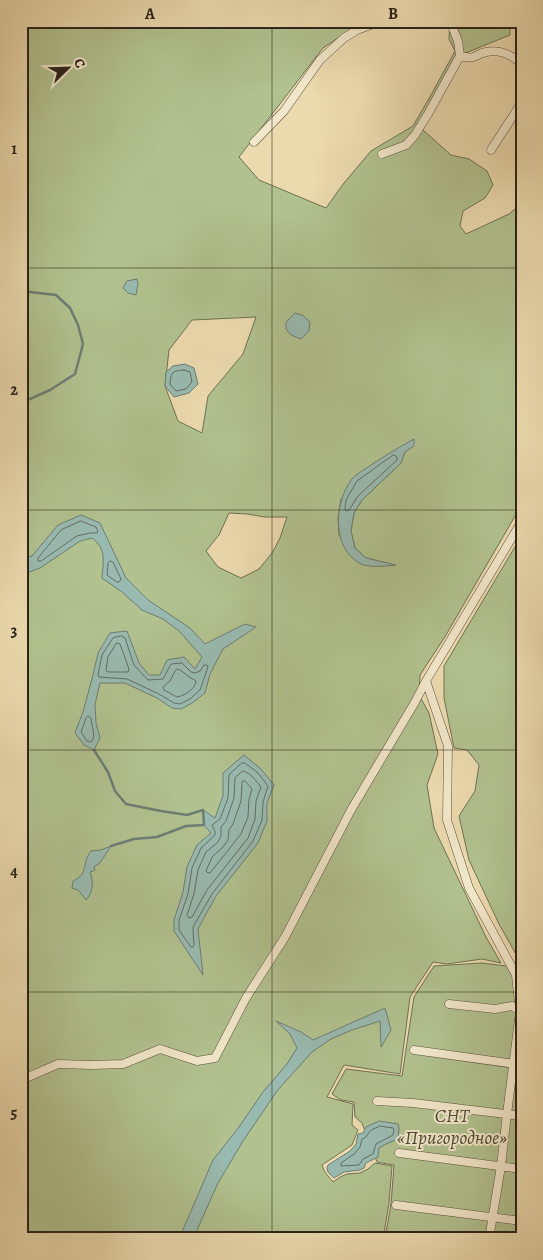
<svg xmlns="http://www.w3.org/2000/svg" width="543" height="1260" viewBox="0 0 543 1260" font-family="Alegreya,serif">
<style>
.green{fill:#b1c18f;stroke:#6e7254;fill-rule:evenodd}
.water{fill:#99bab0;stroke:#6d7e74}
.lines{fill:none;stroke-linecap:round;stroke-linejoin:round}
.shore{stroke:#626e65;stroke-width:1}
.stream{stroke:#6d7e74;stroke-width:2.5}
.minor-casing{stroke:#5b513f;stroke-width:9}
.minor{stroke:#f2e7ca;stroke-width:8}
.grid{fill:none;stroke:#2b231a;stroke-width:1;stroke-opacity:0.55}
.labels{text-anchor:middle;stroke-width:4;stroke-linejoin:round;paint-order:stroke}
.park-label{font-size:19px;font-style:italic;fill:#4c4a37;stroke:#f2e7ca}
.neatline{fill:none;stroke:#2b231a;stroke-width:2}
.grid-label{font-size:16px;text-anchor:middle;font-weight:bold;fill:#2b231a}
</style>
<rect width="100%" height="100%" fill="#ebdaae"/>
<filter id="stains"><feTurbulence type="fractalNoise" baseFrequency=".004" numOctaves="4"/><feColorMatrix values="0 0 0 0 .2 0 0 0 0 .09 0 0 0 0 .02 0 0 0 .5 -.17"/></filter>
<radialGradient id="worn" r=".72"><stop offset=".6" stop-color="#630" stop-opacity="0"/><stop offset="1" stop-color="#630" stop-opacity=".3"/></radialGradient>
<path class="green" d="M 21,21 L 363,21 L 323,48 L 239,157 L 259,180 L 326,208 L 344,183 L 371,151 L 413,126 L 431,95 L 455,51 L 449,39 L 450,21 L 513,21 L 510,29 L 510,35 L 463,54 L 441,88 L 423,130 L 451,155 L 469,159 L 487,171 L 493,185 L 485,198 L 463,211 L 460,226 L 466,234 L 509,214 L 522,203 L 522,504 L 446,635 L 420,675 L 419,695 L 429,713 L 438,754 L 427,785 L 434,828 L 486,937 L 501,963 L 482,959 L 447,964 L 433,962 L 410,997 L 400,1074 L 344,1065 L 327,1097 L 353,1104 L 352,1125 L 358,1130 L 352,1145 L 322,1165 C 325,1174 328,1175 333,1182 L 340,1177 L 347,1174 L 360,1173 L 368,1169 L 375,1163 L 392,1166 L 389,1203 L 383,1239 L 21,1239 ZM 256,317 L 243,354 L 208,396 L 202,433 L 178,421 L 165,386 L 169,350 L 192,320 ZM 414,439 L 405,452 L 401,463 L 362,500 L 354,513 L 351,531 L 355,548 L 366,558 L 394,565 L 362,564 L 339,535 L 338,518 L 341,499 ZM 229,513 L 248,514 L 264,517 L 287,517 L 280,538 L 272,553 L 259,569 L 241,578 L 218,567 L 206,551 L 219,535 Z
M 522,535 L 522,965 L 499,924 L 469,860 L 459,816 L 475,791 L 479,765 L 467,750 L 454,748 L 444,698 L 444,666 Z
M 482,963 L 522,968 L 522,1239 L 385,1239 L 391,1204 L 394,1165 L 377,1162 L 362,1123 L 355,1117 L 354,1102 L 341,1100 L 332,1094 L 346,1069 L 402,1076 L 414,997 L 434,966 Z"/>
<path class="water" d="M 137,279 L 138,283 L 136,295 L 128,293 L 123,288 L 127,281 Z
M 295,313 L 302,315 L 310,322 L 309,331 L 301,339 L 291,335 L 286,329 L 286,322 Z
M 185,364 L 194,368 L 198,384 L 189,393 L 174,397 L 165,386 L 166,372 L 173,366 Z
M 414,439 L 414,446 L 405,452 L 401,463 L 362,500 L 354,513 L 351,531 L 355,548 L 366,558 L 396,565 C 386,566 370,568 361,564 C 331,549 334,502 352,479 C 355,475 361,472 365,469 C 381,458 396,449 414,439 Z
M 81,515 L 100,523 L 126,578 L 148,600 L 190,628 L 205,644 L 245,624 L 256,627 L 223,649 L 210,674 L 205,693 L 192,703 L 181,709 L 172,708 L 157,698 L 125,683 L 100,683 L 95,704 L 96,723 L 100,738 L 94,750 L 84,745 L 75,733 L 83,712 L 93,675 L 98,653 L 110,633 L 127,631 L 139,663 L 149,675 L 160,675 L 167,660 L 184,657 L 195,669 L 202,657 L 179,631 L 163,619 L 142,610 L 122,592 L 102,578 C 103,561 107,549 92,538 L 80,541 L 40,568 L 21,575 L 21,559 L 32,556 L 58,525 Z
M 244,755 L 261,769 L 274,785 L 267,803 L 267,821 L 258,843 L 216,896 L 198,929 L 203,975 L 174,931 L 174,920 L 183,892 L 187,867 L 197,845 L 211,833 L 204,825 L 203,810 L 215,818 L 223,796 L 223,773 Z
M 111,846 L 100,863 L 94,867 L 95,870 L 90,872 C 94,881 93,893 86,900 L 78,890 L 72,888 L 73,881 C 89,874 81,864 91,851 L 101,850 Z
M 385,1008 L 391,1030 L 381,1047 L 380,1021 L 352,1030 L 331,1039 L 312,1052 L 277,1091 L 243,1141 L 218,1183 L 193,1239 L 179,1239 L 213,1160 L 239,1127 L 263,1092 L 287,1064 L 297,1048 L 290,1034 L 276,1021 L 301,1032 L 313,1040 Z
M 379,1121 L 398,1124 L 399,1128 L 398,1139 L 386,1144 L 379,1148 L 378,1157 L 366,1163 L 364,1168 L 360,1170 L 344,1172 L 334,1178 L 328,1172 L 327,1168 L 328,1165 L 350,1151 L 356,1144 L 358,1134 L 363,1133 L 366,1127 Z"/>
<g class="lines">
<path class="shore" d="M 184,370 L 190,372 L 192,382 L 186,389 L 176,391 L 170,384 C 171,372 172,371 184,370 Z
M 394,455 L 397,457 L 397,460 L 358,496 L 349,510 L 346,511 L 345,508 L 346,500 L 357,481 L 386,460 Z
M 81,521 L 96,527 L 98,531 L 97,533 L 90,533 L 77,536 L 41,561 L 38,561 L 38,558 L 61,530 Z
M 110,561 L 113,562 L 121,579 L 119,582 L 117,582 L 107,575 L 108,563 Z
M 122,636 L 125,638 L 134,665 L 148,680 L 163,679 L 171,664 L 182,663 L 191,672 L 195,673 L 200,671 L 204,665 L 207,665 L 208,667 L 200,690 L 190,699 L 180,704 L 174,703 L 159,694 L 127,679 L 99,677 L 98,675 L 102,655 L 113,638 Z
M 117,643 L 120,644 L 129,669 L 128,672 L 108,672 L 106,670 L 108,657 Z
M 178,669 C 185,672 188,678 195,680 L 196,682 C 194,690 184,696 177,697 L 164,690 L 163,687 L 170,681 L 175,671 Z
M 88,716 L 91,718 C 91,726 97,736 91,742 L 87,741 L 81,732 L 86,718 Z
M 242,763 L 245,763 L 258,773 L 268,786 L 263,802 L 262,820 L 253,841 L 212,894 L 193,927 L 193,930 L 194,945 L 193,947 L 191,947 L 179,930 L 179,920 L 188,894 L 192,868 L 201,848 L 215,835 L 215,831 L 212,825 L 220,819 L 228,798 L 229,775 Z
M 243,771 C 251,773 256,781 261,787 L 256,801 L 255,819 L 248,838 L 207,890 L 192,917 L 189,918 L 187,915 L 194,894 L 198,870 L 206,852 L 218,842 L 221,836 L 221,827 L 226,821 L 234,798 L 235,778 Z
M 243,781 L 245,781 L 252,789 L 249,799 L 248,817 L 241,834 L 210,873 L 208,873 L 206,871 L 212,857 L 223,847 L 228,840 L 229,830 L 233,824 L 241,801 L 242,783 Z
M 380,1126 L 393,1128 L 394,1130 L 393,1135 L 376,1144 L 373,1154 L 363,1159 L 359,1165 L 341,1166 L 341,1163 L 354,1154 L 360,1147 L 362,1139 L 366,1137 L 370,1131 Z"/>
<path class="stream" d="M 21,291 L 56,295 L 70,308 L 78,325 L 83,344 L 75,374 L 50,390 L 21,403
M 94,750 L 108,772 L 115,791 L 126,804 L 161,811 L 187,815 L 203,810 L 204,825 L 186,826 L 157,837 L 134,839 L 111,846"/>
<defs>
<path id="minor" d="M 460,56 C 477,60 473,55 486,52 C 500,49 513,55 522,65
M 254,142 L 284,111 L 320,60 L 344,38 L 357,30 L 381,21
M 491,150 L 522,102
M 382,154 L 406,145 L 415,135 L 428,114 L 460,56 L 458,41 L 452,26 L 451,21
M 449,1004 L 495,1009 L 512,1006 L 522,1012
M 414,1050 L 522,1065
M 21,1080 L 58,1064 L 93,1065 L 123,1064 L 160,1049 L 197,1061 L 215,1058 L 246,998 L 285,937 L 351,810 L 415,702 L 426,681
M 377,1101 L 413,1103 L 522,1116
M 399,1153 L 522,1169
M 396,1205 L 522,1221
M 489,1239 L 501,1166 L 507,1114 L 520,1012 L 516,975 L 469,888 L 447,820 L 448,746 L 426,681 L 522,521"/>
</defs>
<use href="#minor" class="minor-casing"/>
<use href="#minor" class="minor"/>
</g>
<path class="grid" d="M 272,21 L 272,1239M 21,268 L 522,268M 21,510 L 522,510M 21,750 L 522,750M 21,992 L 522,992"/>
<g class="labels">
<g class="park-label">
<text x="452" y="1122">СНТ<tspan x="452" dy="22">«Пригородное»</tspan></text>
</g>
</g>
<rect width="543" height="1260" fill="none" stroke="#ebdaae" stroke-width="55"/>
<g transform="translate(68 68) rotate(67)" stroke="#f2e7ca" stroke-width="4" paint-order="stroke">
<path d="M0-4L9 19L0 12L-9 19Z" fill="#2b231a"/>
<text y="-8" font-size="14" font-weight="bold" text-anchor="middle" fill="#2b231a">С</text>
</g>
<rect x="28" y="28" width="488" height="1204" class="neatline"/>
<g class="grid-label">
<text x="150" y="19">A</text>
<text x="393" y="19">B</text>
<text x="14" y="154">1</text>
<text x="14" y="395">2</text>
<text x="14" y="636">3</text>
<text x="14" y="877">4</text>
<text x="14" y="1118">5</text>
</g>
<rect width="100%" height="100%" filter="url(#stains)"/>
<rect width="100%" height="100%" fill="url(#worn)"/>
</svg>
